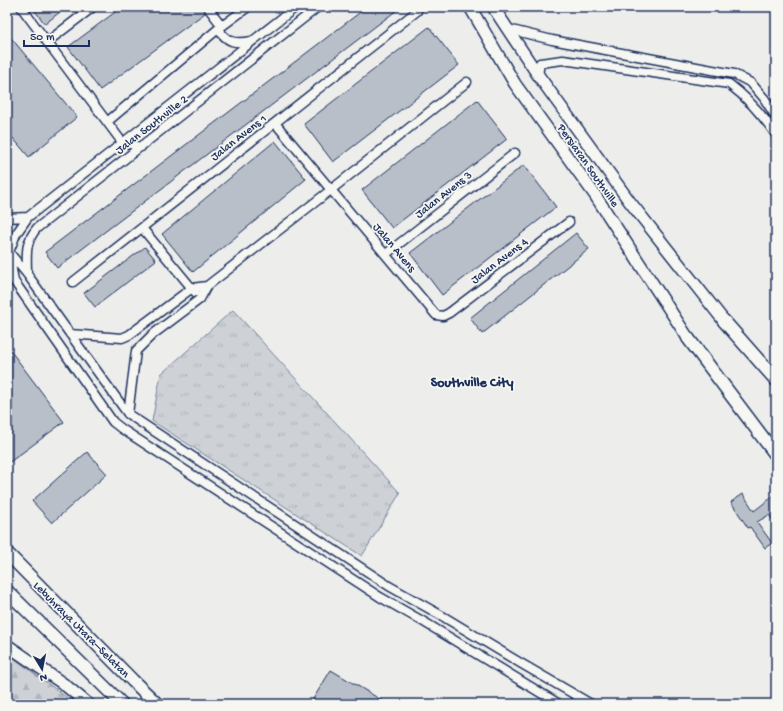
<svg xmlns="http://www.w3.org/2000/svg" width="783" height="711" viewBox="0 0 783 711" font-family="'Gochi Hand',sans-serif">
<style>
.forest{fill:url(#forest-firs);stroke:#74809a}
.park{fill:url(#park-tufts);stroke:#74809a}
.building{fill:#b9bfc8;stroke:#1b2f5e}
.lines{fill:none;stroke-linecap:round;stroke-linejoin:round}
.minor-casing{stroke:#1b2f5e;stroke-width:11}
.major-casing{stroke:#1b2f5e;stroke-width:14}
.highway-casing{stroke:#1b2f5e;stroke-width:15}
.minor{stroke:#f6f6f2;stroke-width:8}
.major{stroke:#f6f6f2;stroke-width:11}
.highway{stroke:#f6f6f2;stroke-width:12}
.labels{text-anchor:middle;stroke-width:3.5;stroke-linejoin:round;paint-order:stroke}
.street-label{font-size:12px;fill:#1b2f5e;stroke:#f6f6f2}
.quarter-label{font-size:14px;font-weight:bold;fill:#1b2f5e;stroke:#f6f6f2}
</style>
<defs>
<pattern id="forest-firs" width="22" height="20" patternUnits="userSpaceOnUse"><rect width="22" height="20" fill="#ced2d7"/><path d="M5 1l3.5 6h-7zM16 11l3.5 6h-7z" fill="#b0b5bb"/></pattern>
<pattern id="park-tufts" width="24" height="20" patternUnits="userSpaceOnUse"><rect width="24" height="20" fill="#ced2d7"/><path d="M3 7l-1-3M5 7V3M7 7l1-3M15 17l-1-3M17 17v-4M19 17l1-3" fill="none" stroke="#b0b5bb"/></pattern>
</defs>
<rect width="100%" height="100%" fill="#edeeec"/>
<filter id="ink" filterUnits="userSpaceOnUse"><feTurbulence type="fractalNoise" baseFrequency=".025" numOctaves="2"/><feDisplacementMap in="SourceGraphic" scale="8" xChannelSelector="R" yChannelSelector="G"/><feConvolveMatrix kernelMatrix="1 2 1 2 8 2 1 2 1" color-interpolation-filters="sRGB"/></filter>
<g filter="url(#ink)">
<path class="forest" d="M 7,653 L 70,700 L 68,704 L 7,704 Z"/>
<path class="park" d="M 233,310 L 400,493 L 362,556 L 152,421 L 161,374 Z"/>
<path class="building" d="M 32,7 L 66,7 L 45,24 Z
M 122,7 L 204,7 L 205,13 L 100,90 L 68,47 Z
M 367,7 L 401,7 L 57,268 L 45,252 Z
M 429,27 L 459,65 L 333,162 L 304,124 Z
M 7,33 L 77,117 L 29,157 L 7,131 Z
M 477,100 L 507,139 L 392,228 L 362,190 Z
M 275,141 L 306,179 L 193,272 L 162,234 Z
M 524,165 L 556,207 L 442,295 L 410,253 Z
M 576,233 L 589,249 L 482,334 L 470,318 Z
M 145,247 L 156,260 L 95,307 L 84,293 Z
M 7,346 L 64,422 L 7,464 Z
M 87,452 L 107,474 L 52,523 L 32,501 Z
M 743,494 L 754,511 L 776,494 L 776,524 L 769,515 L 757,522 L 772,543 L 765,548 L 750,527 L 748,528 L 731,502 Z
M 331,670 L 388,704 L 310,704 Z"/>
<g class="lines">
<defs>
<path id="minor" d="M 21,7 L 122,142 L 141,147
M 296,7 L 28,217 L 16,234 L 9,252 L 14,281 L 113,422 L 122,429 L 380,597 L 424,622 L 559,704
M 209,9 L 222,26
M 218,29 C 228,43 235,44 252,41
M 508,29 L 552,40 L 734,74 L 751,83 L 764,98 L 776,117
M 47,42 L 93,7
M 538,75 L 540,63 L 563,60 L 729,84 C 749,99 762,114 776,135
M 107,122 L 218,29 L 248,7
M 275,123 L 436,315 L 443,316 L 449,313 L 569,222
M 7,218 L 28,217
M 142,228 L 195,292
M 8,251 L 27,274 L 70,334 L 128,414 L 389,586 L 444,617 L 522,664 L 591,704
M 386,254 L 515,153
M 27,274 C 27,256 24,243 37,228 L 318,7
M 73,282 L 417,11
M 207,286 L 332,189 L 467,82
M 70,334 L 122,338 L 129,335 L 192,288 L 207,286 L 200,299 L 152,335 L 136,351 L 128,414"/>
<path id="major" d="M 470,7 L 515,84 L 595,195 L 688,338
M 493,7 L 538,75 L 630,202 L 724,321
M 7,645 L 65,685 L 88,704"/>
<path id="highway" d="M 724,321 L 776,380
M 688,338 L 776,455
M 7,553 L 133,681 L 157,704
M 7,591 L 122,704"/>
</defs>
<use href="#minor" class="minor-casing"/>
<use href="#major" class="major-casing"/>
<use href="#highway" class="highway-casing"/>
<use href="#minor" class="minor"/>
<use href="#major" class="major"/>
<use href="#highway" class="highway"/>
</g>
</g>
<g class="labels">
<g class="street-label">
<text transform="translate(151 124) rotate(-38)" y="4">Jalan Southville 2</text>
<text transform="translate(238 137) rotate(-38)" y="4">Jalan Avens 1</text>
<text transform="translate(589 165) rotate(55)" y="4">Persiaran Southville</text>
<text transform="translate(443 194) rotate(-38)" y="4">Jalan Avens 3</text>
<text transform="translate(395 247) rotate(50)" y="4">Jalan Avens</text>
<text transform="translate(499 260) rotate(-37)" y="4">Jalan Avens 4</text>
<text transform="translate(82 629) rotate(45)" y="4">Lebuhraya Utara–Selatan</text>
</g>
<g class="quarter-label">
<text x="472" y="386">Southville City</text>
</g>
</g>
<rect width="783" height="711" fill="none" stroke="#f6f6f2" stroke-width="24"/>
<rect x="12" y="12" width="759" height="687" fill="none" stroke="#1b2f5e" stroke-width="1.5" filter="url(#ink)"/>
<g transform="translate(42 669) rotate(170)" stroke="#f6f6f2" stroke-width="3" paint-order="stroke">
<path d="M0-3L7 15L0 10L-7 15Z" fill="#1b2f5e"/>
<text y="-6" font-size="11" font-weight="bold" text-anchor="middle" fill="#1b2f5e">N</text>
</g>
<path d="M24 40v6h65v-6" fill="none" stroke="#1b2f5e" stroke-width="2"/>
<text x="30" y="40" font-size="12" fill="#1b2f5e" stroke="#f6f6f2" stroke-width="3" paint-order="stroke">50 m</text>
</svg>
